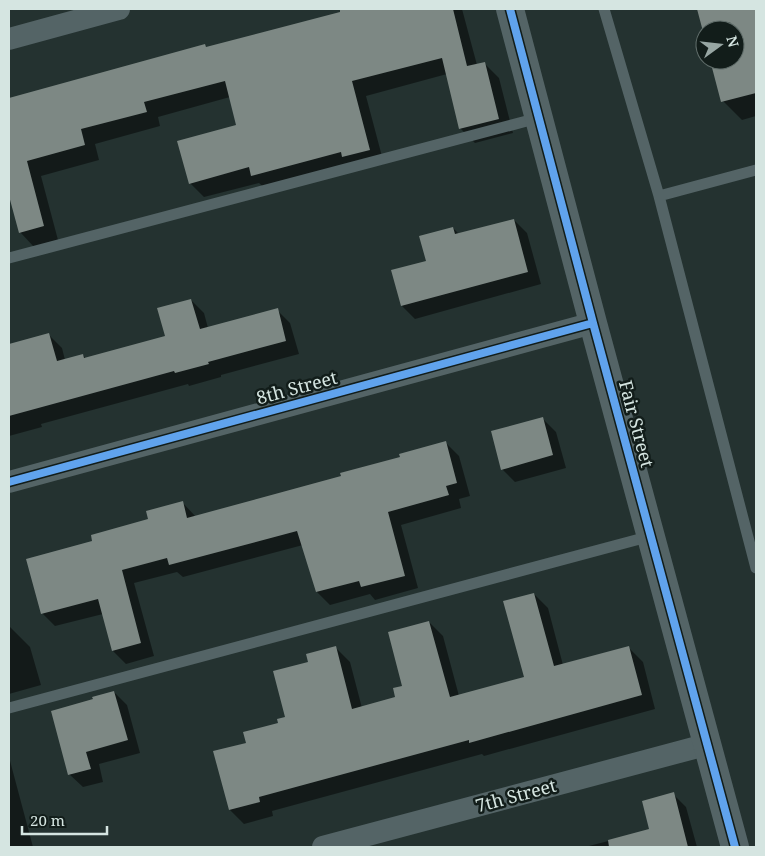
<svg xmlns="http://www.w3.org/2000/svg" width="765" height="856" viewBox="0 0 765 856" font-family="'Noto Serif',serif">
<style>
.shadow{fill:#0007}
.building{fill:#7d8884}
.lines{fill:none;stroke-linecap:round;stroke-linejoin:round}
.service{stroke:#546466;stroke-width:11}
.minor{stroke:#546466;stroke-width:22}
.tertiary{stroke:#546466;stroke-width:28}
.cycleway-casing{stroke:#121d1a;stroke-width:11}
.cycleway{stroke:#60a3ed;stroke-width:8}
.labels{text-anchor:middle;stroke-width:5;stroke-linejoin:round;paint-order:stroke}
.street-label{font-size:18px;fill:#d5e5e1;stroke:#121d1a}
</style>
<rect width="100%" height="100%" fill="#243230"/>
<path class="shadow" d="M 341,9 L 462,9 L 477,65 L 484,63 L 499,78 L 513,133 L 475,143 L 460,128 L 447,74 L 366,96 L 384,164 L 267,190 L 259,183 L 204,197 L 190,183 L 238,126 L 230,97 L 158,117 L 160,126 L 95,144 L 99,160 L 41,176 L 58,240 L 34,247 L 20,232 L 9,191 L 9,102 L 204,45 L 207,48 L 342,13 Z
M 698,9 L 756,9 L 756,116 L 742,120 L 723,101 L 712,60 L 735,60 L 735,30 L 705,30 L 705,34 Z
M 514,220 L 527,233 L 541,284 L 415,319 L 402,306 L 427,261 L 453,228 L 459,234 Z
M 191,300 L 204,313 L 208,328 L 277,310 L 290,323 L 299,354 L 221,375 L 221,377 L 189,386 L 188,384 L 41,424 L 42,427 L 9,436 L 9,345 L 49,335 L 62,348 L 65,360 L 83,355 L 86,359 L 167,337 Z
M 543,419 L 556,432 L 566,468 L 515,482 L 502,469 Z
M 446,443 L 459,456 L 470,496 L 459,499 L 461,508 L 401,525 L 418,588 L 375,600 L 370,594 L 330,605 L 317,592 L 303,545 L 183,577 L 177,572 L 134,583 L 154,656 L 126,664 L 113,651 L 103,614 L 55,626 L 42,613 L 94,542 L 150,520 L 182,502 L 196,517 L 342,477 Z
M 534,594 L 548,608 L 563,665 L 629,648 L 643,662 L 655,709 L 484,756 L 482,754 L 272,811 L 273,816 L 244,824 L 230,810 L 214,752 L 247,743 L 287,718 L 310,663 L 336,648 L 350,662 L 362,708 L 397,698 L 404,687 L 429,622 L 443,636 L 459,696 L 525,678 Z
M 9,626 L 30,647 L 41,685 L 9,694 Z
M 114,692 L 127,705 L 140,753 L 99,764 L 103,782 L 83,787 L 69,774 L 94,700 Z
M 9,757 L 33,847 L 9,847 Z
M 673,794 L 686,807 L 697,847 L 585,847 L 651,830 Z"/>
<path class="building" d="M 340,9 L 453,9 L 467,66 L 485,62 L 499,119 L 459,129 L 442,58 L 352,81 L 370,150 L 342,157 L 341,152 L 251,176 L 249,167 L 189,184 L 177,141 L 236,125 L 225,81 L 144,102 L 147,112 L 81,129 L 85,145 L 27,161 L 44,226 L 19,233 L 9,196 L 9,98 L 205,44 L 206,47 L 340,12 Z
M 697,9 L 756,9 L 756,93 L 721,102 L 710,60 L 735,60 L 735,30 L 705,30 L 705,39 Z
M 514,219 L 528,272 L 401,306 L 391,270 L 426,261 L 419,236 L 453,227 L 455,234 Z
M 191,299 L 200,329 L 278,308 L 286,341 L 208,362 L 209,364 L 175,373 L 174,371 L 9,416 L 9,344 L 49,333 L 57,361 L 83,354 L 84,358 L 165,336 L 157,308 Z
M 543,417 L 553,455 L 501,470 L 491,431 Z
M 446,441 L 457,483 L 446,486 L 449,495 L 388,512 L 405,576 L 361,587 L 359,581 L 316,592 L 297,531 L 169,565 L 167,558 L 122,570 L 141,643 L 112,651 L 98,599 L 41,614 L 26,559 L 92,541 L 91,535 L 148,519 L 146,511 L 183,501 L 187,518 L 341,476 L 340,473 L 400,457 L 399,454 Z
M 534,593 L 554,666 L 629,646 L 642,695 L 469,743 L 469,740 L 259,797 L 260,802 L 229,810 L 213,751 L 246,743 L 243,732 L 278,723 L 277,719 L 285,717 L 273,671 L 308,662 L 306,654 L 336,646 L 352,709 L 395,697 L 393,688 L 402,686 L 388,632 L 429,621 L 450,697 L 524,677 L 503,601 Z
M 114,691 L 128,740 L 86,752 L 91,769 L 68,775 L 51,711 L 93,699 L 92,697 Z
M 674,792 L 688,847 L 609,847 L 608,840 L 649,829 L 642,801 Z"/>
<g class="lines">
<path class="service" d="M 604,9 L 659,196
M 756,170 L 659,196 L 756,568
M 9,258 L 538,118
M 9,708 L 651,536"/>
<path class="minor" d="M 9,39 L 119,9
M 9,482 L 593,323
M 323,847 L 709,744"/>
<path class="tertiary" d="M 510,9 L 593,323 L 735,847"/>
<defs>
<path id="cycleway" d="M 510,9 L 593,323 L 735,847
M 9,482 L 593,323"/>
</defs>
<use href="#cycleway" class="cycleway-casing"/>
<use href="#cycleway" class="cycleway"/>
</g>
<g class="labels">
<g class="street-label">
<text transform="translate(297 388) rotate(-15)" y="6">8th Street</text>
<text transform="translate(636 424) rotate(75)" y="6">Fair Street</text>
<text transform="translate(516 796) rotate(-15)" y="6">7th Street</text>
</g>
</g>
<rect width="765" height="856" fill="none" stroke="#d5e5e1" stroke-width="20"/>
<g transform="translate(720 45) rotate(75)"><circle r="24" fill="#121d1a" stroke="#606d6a"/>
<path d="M0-4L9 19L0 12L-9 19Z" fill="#97a6a3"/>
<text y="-8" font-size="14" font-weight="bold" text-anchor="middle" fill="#d5e5e1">N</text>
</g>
<path d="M22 826v8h85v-8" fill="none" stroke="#d5e5e1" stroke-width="2.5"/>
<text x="30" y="826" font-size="15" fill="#d5e5e1" stroke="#121d1a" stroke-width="4" paint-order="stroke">20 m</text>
</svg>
